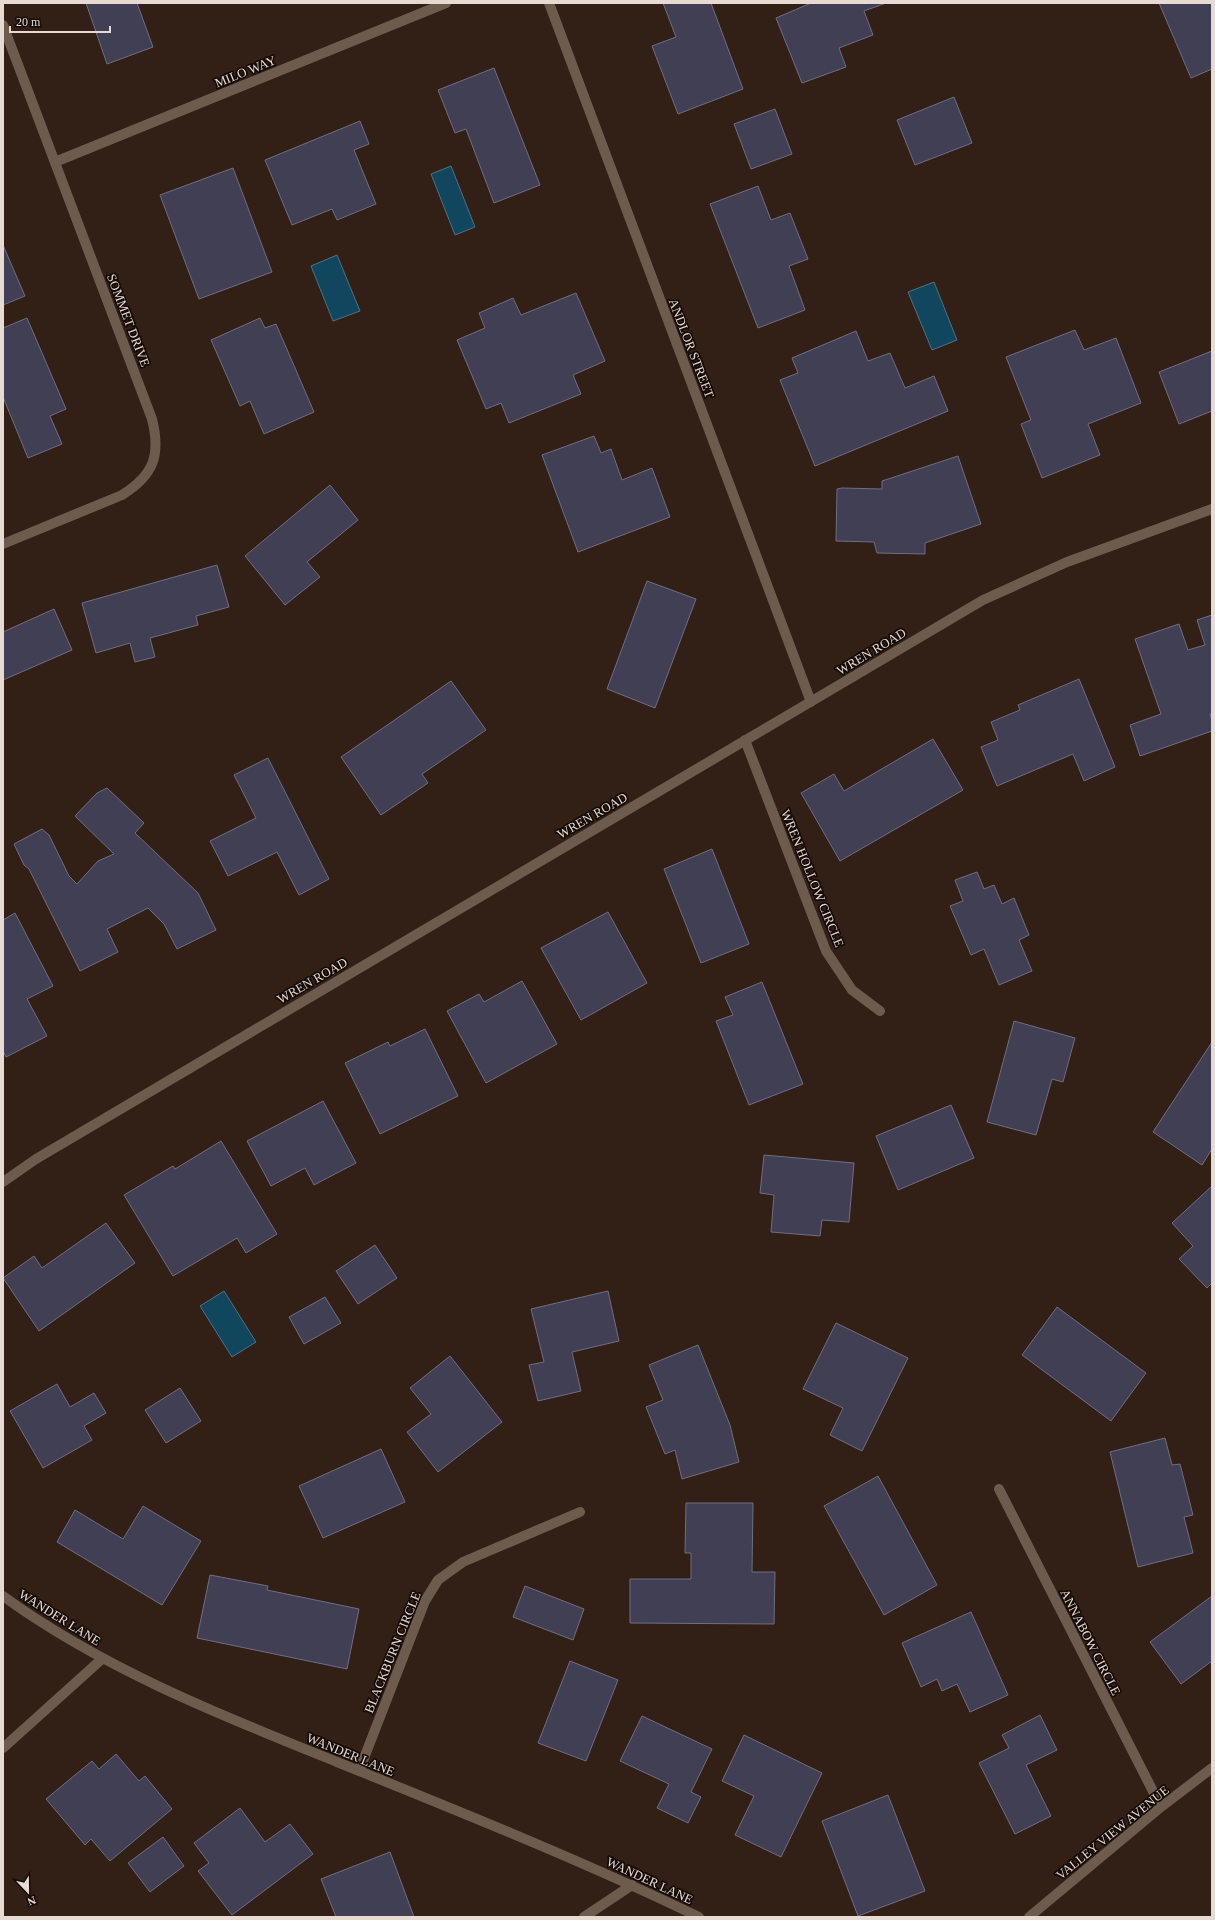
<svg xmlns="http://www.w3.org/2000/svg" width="1215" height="1920" viewBox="0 0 1215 1920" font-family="'Times New Roman',serif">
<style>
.water{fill:#11465f;stroke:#517282}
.building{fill:#413f54;stroke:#706e84}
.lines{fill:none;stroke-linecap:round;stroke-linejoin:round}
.street{stroke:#6d5b4e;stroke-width:10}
.labels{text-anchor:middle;stroke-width:3.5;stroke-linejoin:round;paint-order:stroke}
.street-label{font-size:13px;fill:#e7dad3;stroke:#140b07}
</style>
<rect width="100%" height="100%" fill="#321f15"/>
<path class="water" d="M 451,166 L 475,227 L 455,235 L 431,174 Z
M 337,255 L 360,311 L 333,321 L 311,266 Z
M 934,282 L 957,340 L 932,350 L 908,292 Z
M 224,1291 L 256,1342 L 232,1357 L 200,1306 Z"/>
<path class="building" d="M 86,3 L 137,3 L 153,47 L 107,64 Z
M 663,3 L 711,3 L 743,89 L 678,114 L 652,46 L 676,37 Z
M 811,3 L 886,3 L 864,11 L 873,35 L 839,48 L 846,67 L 802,83 L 776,18 Z
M 1159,3 L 1212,3 L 1212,69 L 1191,78 Z
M 494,68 L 540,185 L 494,203 L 466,129 L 455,133 L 438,90 Z
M 954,97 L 972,143 L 915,165 L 897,120 Z
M 775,109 L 792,154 L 751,169 L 734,124 Z
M 360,121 L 369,144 L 354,150 L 376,204 L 337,220 L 332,209 L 292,225 L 265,160 Z
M 233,168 L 272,272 L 199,299 L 160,195 Z
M 758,186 L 771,220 L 790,213 L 808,259 L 789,266 L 805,310 L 758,328 L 710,204 Z
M 3,245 L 25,296 L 3,305 Z
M 576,293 L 605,361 L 573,375 L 581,394 L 509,423 L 501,403 L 486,409 L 457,340 L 485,328 L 479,313 L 513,298 L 521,315 Z
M 27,318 L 66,409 L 50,416 L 62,444 L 28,458 L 3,397 L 3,328 Z
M 260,318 L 265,328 L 276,324 L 314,412 L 264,434 L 250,401 L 240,406 L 211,340 Z
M 1075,330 L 1084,350 L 1116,338 L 1141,403 L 1088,424 L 1100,455 L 1042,478 L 1021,424 L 1031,420 L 1006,357 Z
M 856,331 L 868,361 L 890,353 L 905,388 L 934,376 L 948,411 L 815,466 L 780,380 L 798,373 L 792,358 Z
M 1212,351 L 1212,411 L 1179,424 L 1159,372 Z
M 594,436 L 601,453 L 611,449 L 622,480 L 652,468 L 670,517 L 578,552 L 542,455 Z
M 958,456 L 981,524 L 925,543 L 925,554 L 877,553 L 874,542 L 836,541 L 837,489 L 842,488 L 882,489 L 882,481 Z
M 330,485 L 358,520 L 307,562 L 320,577 L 285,605 L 245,556 Z
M 217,565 L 229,607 L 196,616 L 198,625 L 150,638 L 155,657 L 135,662 L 130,643 L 96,653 L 82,603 Z
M 647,581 L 696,599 L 655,708 L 607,689 Z
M 54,609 L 72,650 L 3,680 L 3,632 Z
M 1212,615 L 1212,713 L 1210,714 L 1212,721 L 1212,731 L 1140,756 L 1130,725 L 1161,714 L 1135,639 L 1179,624 L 1188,650 L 1205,645 L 1197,620 Z
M 1079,679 L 1115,767 L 1084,781 L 1073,754 L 997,786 L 981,747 L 998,740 L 991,722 L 1020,710 L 1018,705 Z
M 451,681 L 486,730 L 422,774 L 428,783 L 381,815 L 341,757 Z
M 933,739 L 963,790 L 840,861 L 801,793 L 834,774 L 844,791 Z
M 268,758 L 329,879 L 299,895 L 277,852 L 228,876 L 210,841 L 256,818 L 234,775 Z
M 107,788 L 144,823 L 135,833 L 198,893 L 216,930 L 177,949 L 164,924 L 148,908 L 107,929 L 118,952 L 80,971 L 29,869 L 24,865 L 14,844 L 42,829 L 49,835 L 69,876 L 77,884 L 98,861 L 114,854 L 75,816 L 97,793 Z
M 712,849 L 749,944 L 701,963 L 664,869 Z
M 977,872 L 984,889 L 994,885 L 1002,904 L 1014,898 L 1029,935 L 1019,940 L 1032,971 L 999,985 L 984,949 L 971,955 L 950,906 L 963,901 L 955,880 Z
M 608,912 L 647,983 L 581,1020 L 541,948 Z
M 15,913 L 53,986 L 27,999 L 47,1036 L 6,1057 L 3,1051 L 3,920 Z
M 522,981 L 557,1044 L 486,1083 L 447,1011 L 479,994 L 484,1002 Z
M 762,982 L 803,1084 L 749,1105 L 716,1021 L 733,1015 L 725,997 Z
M 1014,1021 L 1075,1038 L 1063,1082 L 1052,1079 L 1036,1135 L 987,1122 Z
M 425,1029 L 458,1096 L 380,1134 L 345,1063 L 388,1042 L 390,1046 Z
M 1212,1042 L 1212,1149 L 1202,1165 L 1153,1132 Z
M 323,1101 L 356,1163 L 314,1185 L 305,1168 L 271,1186 L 247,1141 Z
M 951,1105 L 974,1158 L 898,1190 L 876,1136 Z
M 221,1141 L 277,1234 L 246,1253 L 237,1238 L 173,1276 L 124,1195 L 173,1166 L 175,1169 Z
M 764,1155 L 854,1163 L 849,1222 L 822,1220 L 820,1236 L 771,1232 L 774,1195 L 760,1193 Z
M 1212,1186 L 1212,1283 L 1207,1288 L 1179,1259 L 1193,1246 L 1172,1223 Z
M 106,1223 L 135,1263 L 39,1331 L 3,1278 L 34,1256 L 42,1268 Z
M 375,1245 L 397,1278 L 358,1304 L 336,1271 Z
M 608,1291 L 619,1341 L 572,1352 L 581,1391 L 538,1401 L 529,1365 L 544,1362 L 531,1309 Z
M 325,1297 L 341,1323 L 304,1344 L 289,1317 Z
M 1057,1307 L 1146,1373 L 1111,1421 L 1022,1355 Z
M 836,1323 L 908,1358 L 862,1451 L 830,1435 L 843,1408 L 803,1389 Z
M 698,1345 L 730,1425 L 739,1462 L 682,1479 L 675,1450 L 665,1454 L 646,1407 L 663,1400 L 649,1365 Z
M 450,1356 L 502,1422 L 438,1472 L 407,1432 L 431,1414 L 410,1388 Z
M 57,1384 L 70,1407 L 94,1393 L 106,1413 L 84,1426 L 92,1440 L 43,1468 L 10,1411 Z
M 180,1388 L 201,1421 L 166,1443 L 145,1410 Z
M 1165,1438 L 1172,1465 L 1180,1464 L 1193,1515 L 1184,1517 L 1193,1553 L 1138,1567 L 1110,1452 Z
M 381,1449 L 405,1502 L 323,1538 L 299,1486 Z
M 878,1476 L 937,1585 L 884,1615 L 824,1506 Z
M 686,1503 L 753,1503 L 752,1572 L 775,1572 L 774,1624 L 630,1623 L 630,1579 L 691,1579 L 691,1553 L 685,1553 Z
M 143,1506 L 201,1541 L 162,1605 L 57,1542 L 75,1510 L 123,1539 Z
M 210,1575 L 268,1586 L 267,1590 L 359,1609 L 347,1669 L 197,1638 Z
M 525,1586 L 584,1609 L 573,1640 L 513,1617 Z
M 1212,1596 L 1212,1661 L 1181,1684 L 1150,1642 Z
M 971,1612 L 1008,1695 L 970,1712 L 957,1684 L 942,1691 L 937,1679 L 921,1687 L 902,1643 Z
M 570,1661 L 618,1680 L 586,1761 L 538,1743 Z
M 1040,1715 L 1057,1750 L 1026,1765 L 1051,1816 L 1015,1834 L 979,1763 L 1009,1748 L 1002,1735 Z
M 642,1716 L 712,1749 L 691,1792 L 701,1797 L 688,1823 L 657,1808 L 669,1784 L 620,1761 Z
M 744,1735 L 822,1773 L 781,1857 L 735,1835 L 754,1796 L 722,1781 Z
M 116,1754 L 139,1781 L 145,1776 L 172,1809 L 110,1861 L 91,1839 L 85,1845 L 46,1799 L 92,1761 L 99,1769 Z
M 888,1795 L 925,1891 L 858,1916 L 822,1821 Z
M 240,1808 L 265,1842 L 290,1824 L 313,1854 L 232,1915 L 198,1871 L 209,1863 L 194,1843 Z
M 163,1837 L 184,1866 L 150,1892 L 128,1863 Z
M 390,1852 L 414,1917 L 336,1917 L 321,1879 Z"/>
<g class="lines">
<path class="street" d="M 549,3 L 811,702
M 3,25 L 152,419 C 161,455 154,475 122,495 L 3,544
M 55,162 L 446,3
M 745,740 L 826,951 L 852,990 L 880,1011
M 3,1182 L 36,1159 L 983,600 L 1067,562 L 1212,509
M 999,1489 L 1161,1807
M 3,1596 C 103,1669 223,1716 337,1762 C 458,1811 581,1860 699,1917
M 3,1748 L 103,1658
M 359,1771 L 425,1601 L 438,1580 L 463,1562 L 580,1512
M 584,1917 L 632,1885
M 1029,1917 L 1161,1807 L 1212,1768"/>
</g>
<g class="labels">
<g class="street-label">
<text transform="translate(245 71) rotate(-22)" y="5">MILO WAY</text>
<text transform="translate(129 320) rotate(69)" y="5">SOMMET DRIVE</text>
<text transform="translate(692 348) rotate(69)" y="5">ANDLOR STREET</text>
<text transform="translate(871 651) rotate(-31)" y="5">WREN ROAD</text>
<text transform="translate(592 815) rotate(-30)" y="5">WREN ROAD</text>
<text transform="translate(813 878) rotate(68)" y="5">WREN HOLLOW CIRCLE</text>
<text transform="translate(312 980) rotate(-30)" y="5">WREN ROAD</text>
<text transform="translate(60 1617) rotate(32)" y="5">WANDER LANE</text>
<text transform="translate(1091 1642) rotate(63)" y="5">ANNABOW CIRCLE</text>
<text transform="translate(392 1652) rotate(-68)" y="5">BLACKBURN CIRCLE</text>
<text transform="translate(351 1754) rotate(22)" y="5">WANDER LANE</text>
<text transform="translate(1112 1832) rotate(-39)" y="5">VALLEY VIEW AVENUE</text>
<text transform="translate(650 1880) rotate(25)" y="5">WANDER LANE</text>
</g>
</g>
<rect width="1215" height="1920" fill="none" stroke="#e7dad3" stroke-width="8"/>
<g transform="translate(28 1892) rotate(158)" stroke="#140b07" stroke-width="3" paint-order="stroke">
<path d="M0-3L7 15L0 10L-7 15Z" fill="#e7dad3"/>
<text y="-6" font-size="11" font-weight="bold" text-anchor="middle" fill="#e7dad3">N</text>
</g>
<path d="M10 26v6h100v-6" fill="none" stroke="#e7dad3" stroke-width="2"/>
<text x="16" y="26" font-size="12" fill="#e7dad3" stroke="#140b07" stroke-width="3" paint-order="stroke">20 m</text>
</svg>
